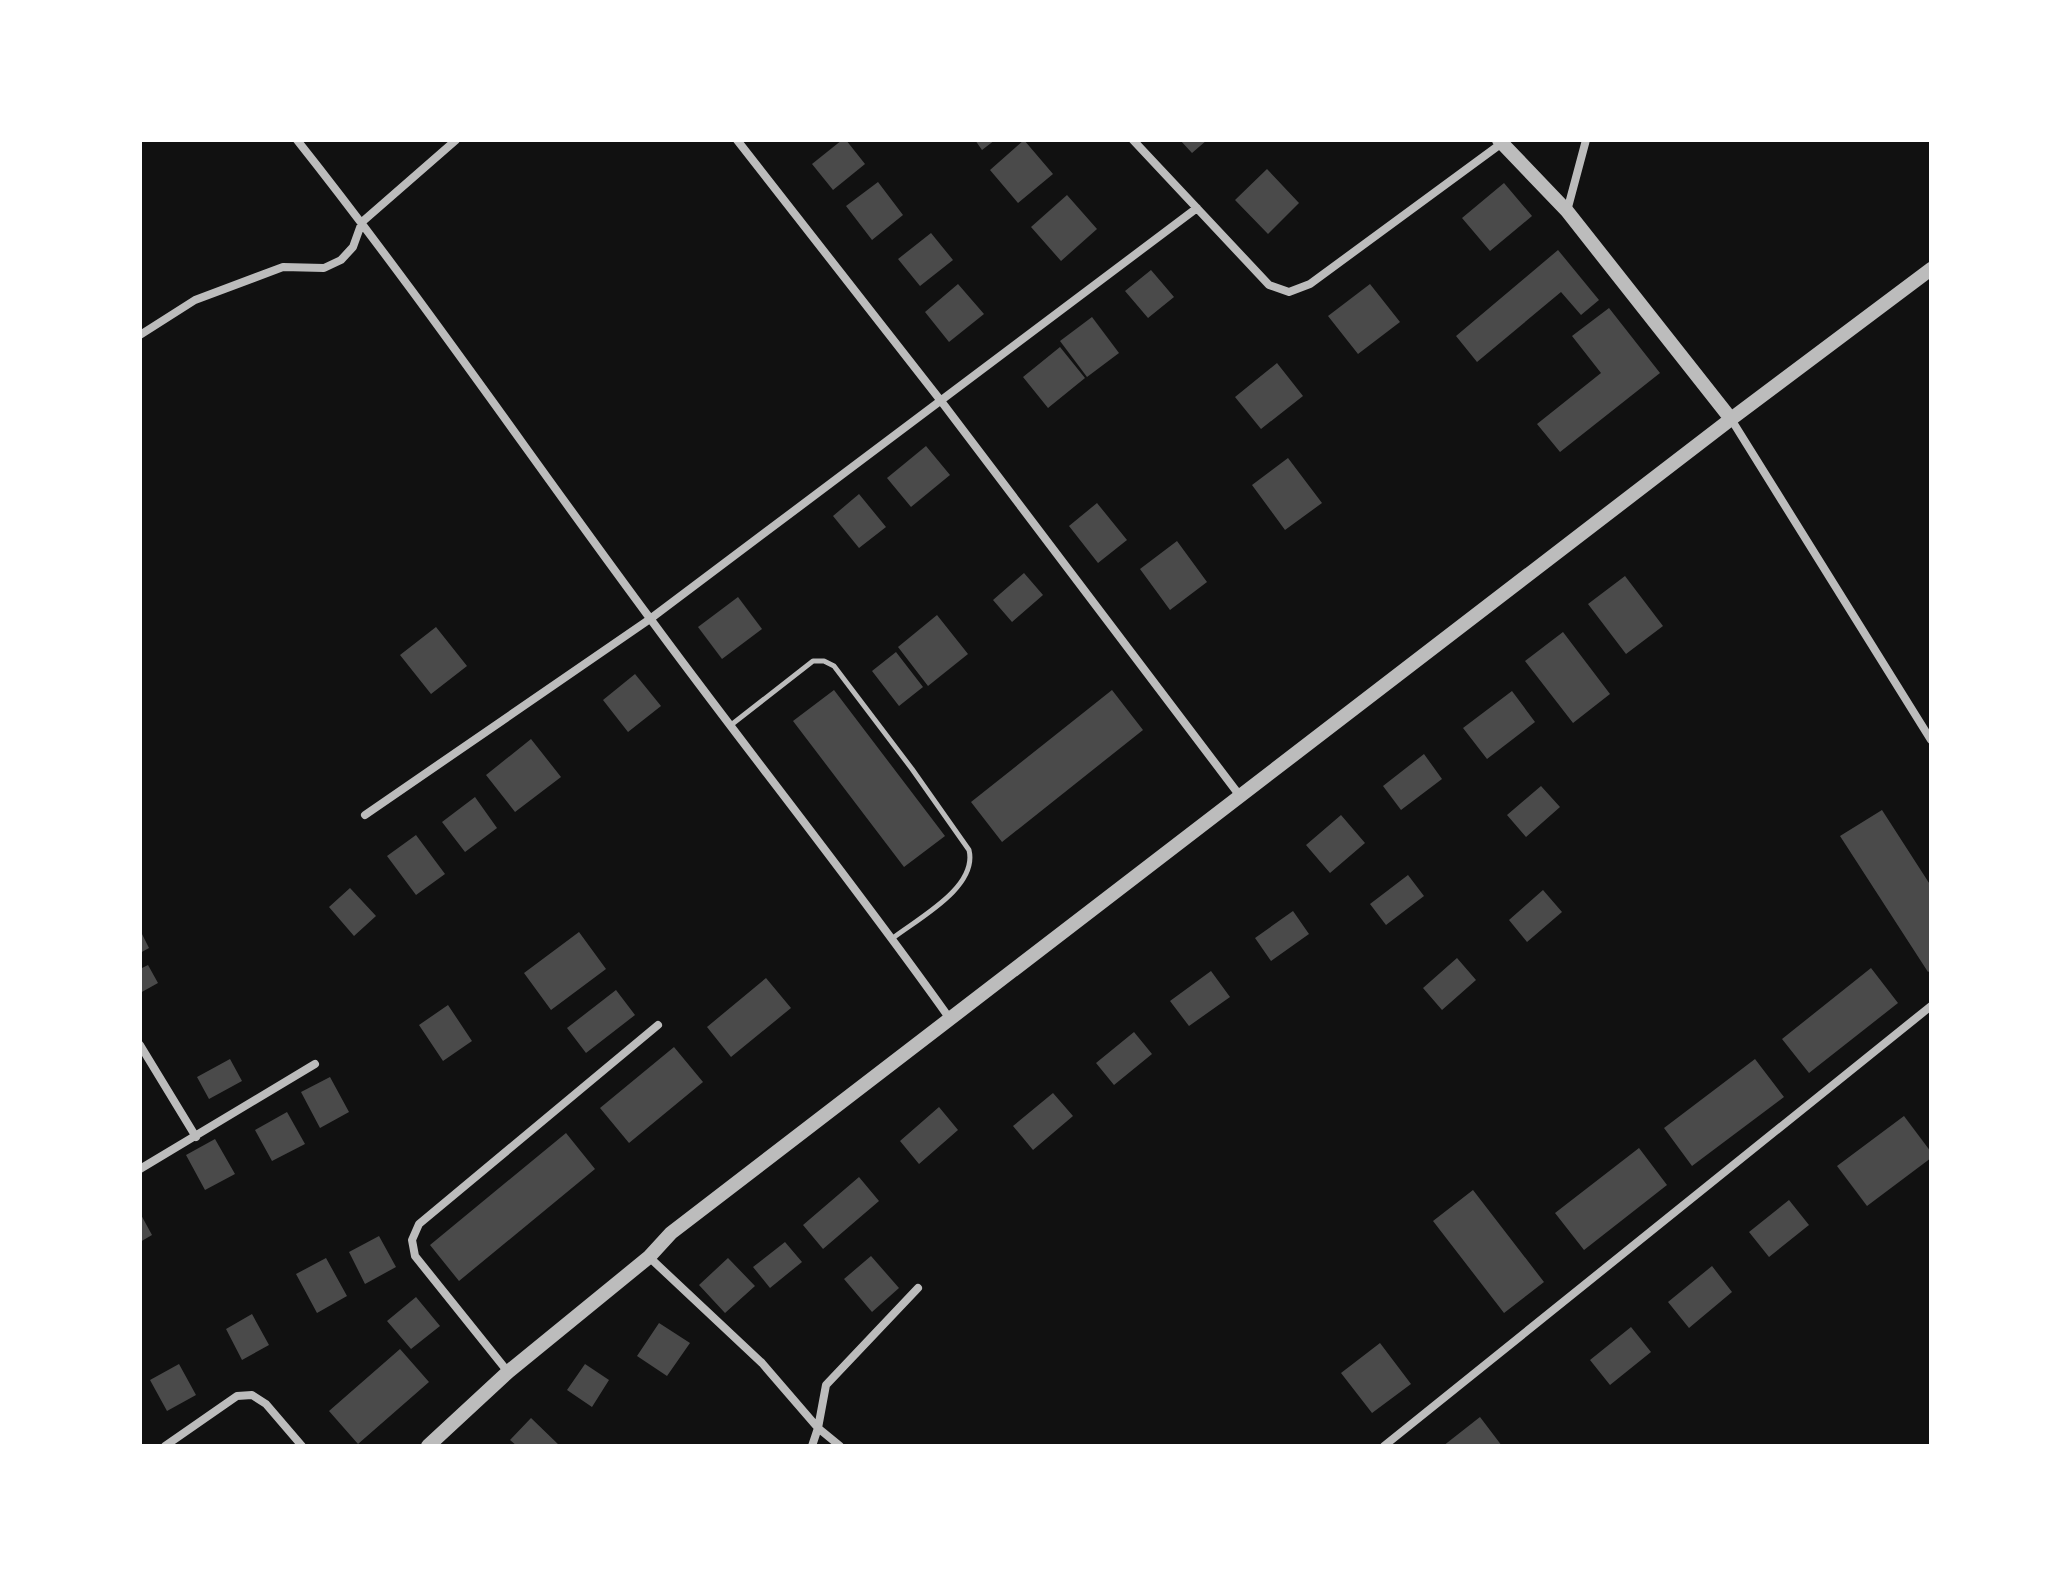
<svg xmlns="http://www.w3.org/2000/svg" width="2071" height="1586" viewBox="0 0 2071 1586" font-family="'Work Sans',sans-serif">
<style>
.building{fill:#4a4a4a}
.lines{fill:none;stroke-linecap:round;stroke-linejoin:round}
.service{stroke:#bcbcbc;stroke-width:5}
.minor{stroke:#bcbcbc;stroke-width:8}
.tertiary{stroke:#bcbcbc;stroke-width:14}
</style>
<rect width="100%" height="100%" fill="#111"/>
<path class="building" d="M 842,140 L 846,140 L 865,164 L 833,190 L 812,164 Z
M 975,140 L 995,140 L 982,150 Z
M 1024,140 L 1053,174 L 1018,203 L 990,170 Z
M 1180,140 L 1207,140 L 1192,153 Z
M 1267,169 L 1299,203 L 1268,234 L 1235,200 Z
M 878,182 L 903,215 L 872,240 L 846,206 Z
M 1504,183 L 1532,216 L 1490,251 L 1462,218 Z
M 1067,195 L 1097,229 L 1061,261 L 1031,227 Z
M 931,233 L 953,260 L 920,286 L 898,259 Z
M 1558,250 L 1599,300 L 1581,315 L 1561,292 L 1477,362 L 1456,336 Z
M 1151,270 L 1174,297 L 1148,318 L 1125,291 Z
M 958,284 L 984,314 L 949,342 L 925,312 Z
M 1370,284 L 1400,322 L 1358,354 L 1328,316 Z
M 1609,308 L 1660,373 L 1560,452 L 1537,424 L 1601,373 L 1572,336 Z
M 1092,317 L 1119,353 L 1087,377 L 1060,341 Z
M 1060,347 L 1085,378 L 1048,408 L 1023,377 Z
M 1277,363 L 1303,396 L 1261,429 L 1235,397 Z
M 926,446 L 950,475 L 911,507 L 887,478 Z
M 1288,458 L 1322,503 L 1285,530 L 1252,485 Z
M 859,494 L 886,527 L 859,548 L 833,516 Z
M 1097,503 L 1127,540 L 1098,563 L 1069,526 Z
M 1177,541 L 1207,582 L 1170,610 L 1140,569 Z
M 1024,573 L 1043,595 L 1012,622 L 993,600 Z
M 1625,576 L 1663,626 L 1626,654 L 1588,604 Z
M 738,597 L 762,629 L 722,659 L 698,627 Z
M 937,615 L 968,654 L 928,686 L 898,647 Z
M 436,627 L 467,666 L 431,694 L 400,655 Z
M 1563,632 L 1610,694 L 1573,723 L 1525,661 Z
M 896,652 L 923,687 L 899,706 L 872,671 Z
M 635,674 L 661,706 L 628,732 L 603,700 Z
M 834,690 L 945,836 L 904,867 L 793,721 Z
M 1112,690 L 1143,730 L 1002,842 L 971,802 Z
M 1512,691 L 1535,722 L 1487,759 L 1463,728 Z
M 531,739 L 561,777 L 515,812 L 486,775 Z
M 1424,754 L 1442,779 L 1401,810 L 1383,786 Z
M 1541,786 L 1560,807 L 1526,837 L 1507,815 Z
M 475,797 L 497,828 L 465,852 L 442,822 Z
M 1882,810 L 1931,886 L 1931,970 L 1928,972 L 1840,836 Z
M 1341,815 L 1365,843 L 1330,873 L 1306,845 Z
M 416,835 L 445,874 L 416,895 L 387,856 Z
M 1408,875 L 1424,896 L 1386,925 L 1370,904 Z
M 350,888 L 376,916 L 354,936 L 329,907 Z
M 1543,890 L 1562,912 L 1527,942 L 1509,920 Z
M 1293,911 L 1309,934 L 1271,961 L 1255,938 Z
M 140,930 L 149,948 L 140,953 Z
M 579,932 L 606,969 L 551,1010 L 524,973 Z
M 1457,958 L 1476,980 L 1442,1010 L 1423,988 Z
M 148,965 L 158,983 L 140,993 L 140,969 Z
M 1871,968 L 1898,1003 L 1809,1073 L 1782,1039 Z
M 1211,971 L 1230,997 L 1189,1026 L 1170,1001 Z
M 766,978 L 791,1008 L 731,1057 L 707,1027 Z
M 616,990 L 635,1015 L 586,1053 L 567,1028 Z
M 448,1005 L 472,1041 L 443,1061 L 419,1025 Z
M 1134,1032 L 1152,1054 L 1114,1085 L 1096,1063 Z
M 674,1047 L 703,1082 L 629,1143 L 600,1108 Z
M 230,1059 L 242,1081 L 209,1099 L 197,1077 Z
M 1755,1059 L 1784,1097 L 1692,1166 L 1664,1128 Z
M 330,1077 L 349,1112 L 320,1128 L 301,1092 Z
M 1053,1093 L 1073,1116 L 1033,1150 L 1013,1126 Z
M 939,1107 L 958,1130 L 919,1164 L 900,1141 Z
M 287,1112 L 305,1144 L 272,1161 L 255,1130 Z
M 1904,1116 L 1931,1152 L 1931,1158 L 1867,1206 L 1837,1166 Z
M 566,1133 L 595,1169 L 459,1281 L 430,1245 Z
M 215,1139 L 235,1174 L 205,1190 L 186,1155 Z
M 1639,1148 L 1667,1185 L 1584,1250 L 1555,1213 Z
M 859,1177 L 879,1201 L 823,1249 L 803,1225 Z
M 1473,1190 L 1544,1282 L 1504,1313 L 1433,1221 Z
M 1789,1200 L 1809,1225 L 1769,1257 L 1749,1232 Z
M 140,1213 L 152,1235 L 140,1242 Z
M 379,1236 L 396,1267 L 365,1284 L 349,1252 Z
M 785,1242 L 802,1262 L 770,1288 L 753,1267 Z
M 871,1256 L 899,1288 L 872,1312 L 844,1279 Z
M 326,1258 L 347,1296 L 317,1313 L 296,1274 Z
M 728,1258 L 755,1286 L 725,1313 L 699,1285 Z
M 1712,1266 L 1732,1292 L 1689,1328 L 1668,1302 Z
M 416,1297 L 440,1326 L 411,1349 L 387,1321 Z
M 252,1314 L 269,1345 L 242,1360 L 226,1329 Z
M 659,1323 L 690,1343 L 667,1376 L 637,1356 Z
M 1631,1327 L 1651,1352 L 1610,1385 L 1590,1360 Z
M 1380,1343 L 1411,1384 L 1372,1413 L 1341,1373 Z
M 400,1349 L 429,1382 L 358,1444 L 329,1411 Z
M 179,1364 L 196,1395 L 167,1411 L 150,1380 Z
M 585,1364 L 609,1380 L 592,1407 L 567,1390 Z
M 1480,1417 L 1502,1446 L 1443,1446 Z
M 531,1418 L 560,1446 L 517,1446 L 510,1440 Z"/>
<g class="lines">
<path class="service" d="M 731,725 L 813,661 L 824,661 L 834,666 L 912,769 L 969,850 C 978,887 919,918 893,938"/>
<path class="minor" d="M 297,140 C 420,295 531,458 649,617 C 748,752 853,882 950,1019
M 737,140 L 941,401 L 1240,796
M 1133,140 L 1269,285 L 1289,292 L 1310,284 L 1502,143
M 1567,211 L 1586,140
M 140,335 L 195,300 L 283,267 L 324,268 L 341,260 L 353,247 L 362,222 L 456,140
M 1731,419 L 1931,740
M 365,815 L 650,619 L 1197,208
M 140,1045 L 196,1137
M 140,1169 L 315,1064
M 649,1257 L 762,1363 L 818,1428 L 840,1446
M 508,1372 L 415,1256 L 412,1240 L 419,1224 L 658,1025
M 165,1446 L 237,1396 L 252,1395 L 266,1404 L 302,1446
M 812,1446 L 818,1428 L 826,1385 L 918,1288
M 1384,1446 L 1931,1006"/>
<path class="tertiary" d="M 1499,140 L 1567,211 L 1731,419
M 428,1446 L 508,1372 L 649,1257 L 671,1233 L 1731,419 L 1931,269"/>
</g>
<rect width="2071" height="1586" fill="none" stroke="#ffffff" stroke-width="284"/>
</svg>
